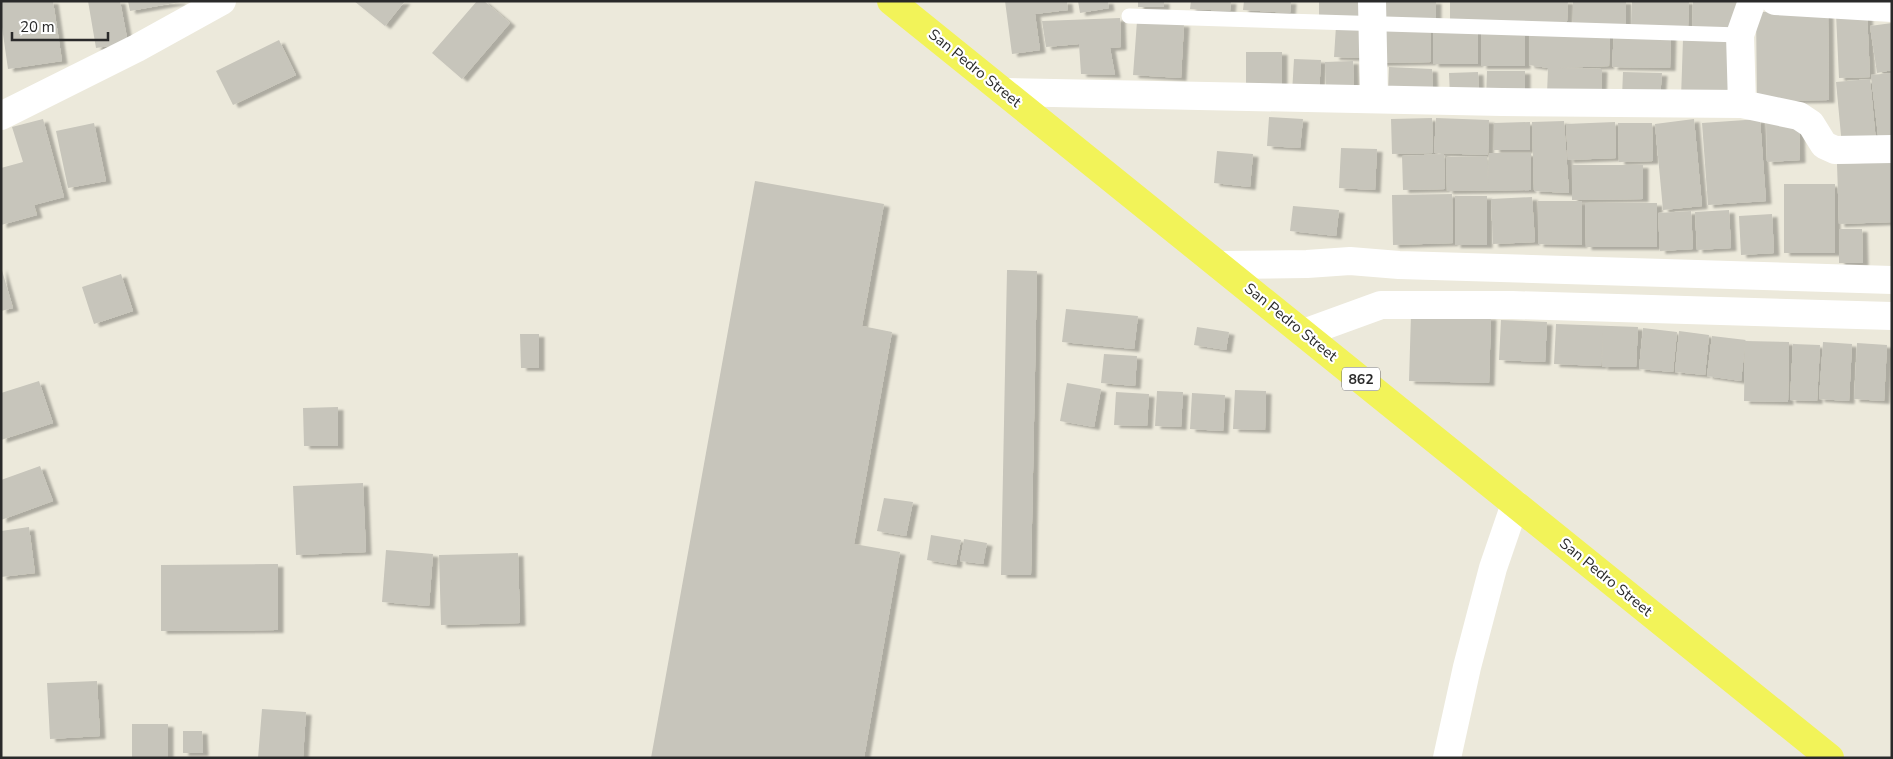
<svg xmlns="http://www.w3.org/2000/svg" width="1893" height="759" viewBox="0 0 1893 759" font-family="'Nunito Sans',sans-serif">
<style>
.building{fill:#c7c5bb;filter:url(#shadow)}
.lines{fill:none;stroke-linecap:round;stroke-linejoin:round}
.service{stroke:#fff;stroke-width:15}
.minor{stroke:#fff;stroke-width:28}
.primary{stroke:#f2f359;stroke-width:28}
.labels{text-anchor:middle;stroke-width:4.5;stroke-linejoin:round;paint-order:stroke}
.shield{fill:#fff;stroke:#6a6a6a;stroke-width:1}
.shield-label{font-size:14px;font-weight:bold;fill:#2a2a2a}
.street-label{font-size:15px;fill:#2a2a2a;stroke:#fff}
</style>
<defs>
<filter id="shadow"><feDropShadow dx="5.5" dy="3" stdDeviation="1" flood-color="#0004"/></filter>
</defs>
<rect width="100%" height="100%" fill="#ece9db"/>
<path class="building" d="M 1,1 L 53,1 L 62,61 L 8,69 L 1,20 Z
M 88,1 L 120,1 L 128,43 L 96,48 Z
M 128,1 L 180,1 L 180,2 L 130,11 Z
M 354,1 L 405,1 L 385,26 Z
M 477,1 L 484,1 L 510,23 L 462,79 L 432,53 Z
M 1005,1 L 1067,1 L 1068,10 L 1035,14 L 1040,50 L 1012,54 Z
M 1078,1 L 1108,1 L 1109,8 L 1080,13 Z
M 1138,1 L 1164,1 L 1164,7 L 1138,7 Z
M 1191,1 L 1231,1 L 1230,11 L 1190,9 Z
M 1244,1 L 1291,1 L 1290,13 L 1243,10 Z
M 1319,1 L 1368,1 L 1368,18 L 1319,20 Z
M 1374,1 L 1436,1 L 1436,20 L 1374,20 Z
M 1450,1 L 1568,1 L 1567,22 L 1450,21 Z
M 1573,1 L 1626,1 L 1626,24 L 1573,25 Z
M 1632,1 L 1689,1 L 1688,27 L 1631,26 Z
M 1693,1 L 1742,1 L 1741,30 L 1692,29 Z
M 1828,11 L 1829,100 L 1757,101 L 1756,12 Z
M 1867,12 L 1870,77 L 1839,78 L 1836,14 Z
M 1120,18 L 1121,47 L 1110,48 L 1115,75 L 1081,74 L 1079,44 L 1046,47 L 1042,21 Z
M 1137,21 L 1184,24 L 1181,78 L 1133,75 Z
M 1892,23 L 1892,70 L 1877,73 L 1870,26 Z
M 1336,26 L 1361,26 L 1360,58 L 1334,57 Z
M 1430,27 L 1431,62 L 1378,63 L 1378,28 Z
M 1478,28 L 1478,64 L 1433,64 L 1433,29 Z
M 1481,31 L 1525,31 L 1525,66 L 1481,66 Z
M 1529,31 L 1610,33 L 1609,66 L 1558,68 L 1602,69 L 1601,95 L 1547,94 L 1548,68 L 1529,65 Z
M 1614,31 L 1671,32 L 1670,68 L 1612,67 Z
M 1683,39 L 1736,41 L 1733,99 L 1681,98 Z
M 279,40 L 296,75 L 233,105 L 216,71 Z
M 1246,52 L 1282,52 L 1282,90 L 1246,90 Z
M 1294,59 L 1321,60 L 1319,94 L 1292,93 Z
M 1353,61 L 1354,89 L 1326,90 L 1325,62 Z
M 1389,67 L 1432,69 L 1433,93 L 1388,94 Z
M 1487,71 L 1525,71 L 1525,99 L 1486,98 Z
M 1478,72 L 1479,96 L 1450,97 L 1449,73 Z
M 1623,72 L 1662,73 L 1660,98 L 1622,97 Z
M 1892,73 L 1892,142 L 1879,144 L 1871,75 Z
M 1870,79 L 1876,142 L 1842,146 L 1836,82 Z
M 1269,117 L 1303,119 L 1300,148 L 1267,146 Z
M 1432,118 L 1433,153 L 1392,154 L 1391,119 Z
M 1436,118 L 1489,120 L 1488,155 L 1434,153 Z
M 43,119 L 64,197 L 34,205 L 37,215 L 1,225 L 1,168 L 23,162 L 12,127 Z
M 1694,119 L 1702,206 L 1663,210 L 1655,124 Z
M 1760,119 L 1766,201 L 1708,205 L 1702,123 Z
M 1564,121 L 1569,193 L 1534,191 L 1532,122 Z
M 1530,122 L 1530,150 L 1494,150 L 1494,123 Z
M 1615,122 L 1616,158 L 1568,160 L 1566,124 Z
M 1799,122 L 1800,160 L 1767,162 L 1766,123 Z
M 94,123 L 106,181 L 68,188 L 56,131 Z
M 1618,123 L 1652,123 L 1653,161 L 1619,162 Z
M 1341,148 L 1377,149 L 1375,190 L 1339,188 Z
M 1217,151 L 1253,154 L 1250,187 L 1214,183 Z
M 1489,153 L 1531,153 L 1531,190 L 1447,191 L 1446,157 L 1487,156 L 1488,183 Z
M 1444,154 L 1445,189 L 1403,190 L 1402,156 Z
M 1892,162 L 1892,222 L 1839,224 L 1837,164 Z
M 1572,165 L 1643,165 L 1643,199 L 1572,200 Z
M 755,181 L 884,204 L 862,326 L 892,332 L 854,544 L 900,552 L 864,758 L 651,758 Z
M 1784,184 L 1835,184 L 1835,253 L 1784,253 Z
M 1452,194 L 1453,243 L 1393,245 L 1392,195 Z
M 1455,196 L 1487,196 L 1487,245 L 1455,245 Z
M 1532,197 L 1535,242 L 1493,244 L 1491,199 Z
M 1538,201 L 1582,201 L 1582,245 L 1538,244 Z
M 1585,203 L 1657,203 L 1657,247 L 1586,247 Z
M 1293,206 L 1339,210 L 1336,236 L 1290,231 Z
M 1729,210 L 1731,248 L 1697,250 L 1695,212 Z
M 1691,211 L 1693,249 L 1660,251 L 1658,213 Z
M 1772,214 L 1774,253 L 1741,255 L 1739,216 Z
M 1839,229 L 1862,229 L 1863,263 L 1839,263 Z
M 1,267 L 13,308 L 1,311 Z
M 1007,270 L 1037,271 L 1031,575 L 1001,575 Z
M 121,274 L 133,311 L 94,324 L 82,287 Z
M 1066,309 L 1138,316 L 1134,349 L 1062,342 Z
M 1411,314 L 1491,317 L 1489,383 L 1409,381 Z
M 1501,320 L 1547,322 L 1545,362 L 1499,360 Z
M 1556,324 L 1638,327 L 1636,367 L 1602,367 L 1603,331 L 1601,366 L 1554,364 Z
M 1197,327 L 1229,332 L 1226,350 L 1194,345 Z
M 1643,328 L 1677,332 L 1673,372 L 1639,369 Z
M 1679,331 L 1709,335 L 1705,375 L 1675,372 Z
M 520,334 L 539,334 L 539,368 L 521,368 Z
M 1712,336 L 1746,340 L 1745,341 L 1789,342 L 1788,402 L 1744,401 L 1745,345 L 1741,381 L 1707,376 Z
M 1823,342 L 1852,344 L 1849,401 L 1819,399 Z
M 1857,343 L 1887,345 L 1884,401 L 1854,399 Z
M 1793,344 L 1820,345 L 1817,401 L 1790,400 Z
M 1104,354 L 1137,356 L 1135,386 L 1101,383 Z
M 39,381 L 53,423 L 1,440 L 1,393 Z
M 1067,383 L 1101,389 L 1094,427 L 1060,421 Z
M 1235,390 L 1266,391 L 1265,430 L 1233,429 Z
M 1157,391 L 1183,392 L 1181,427 L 1155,426 Z
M 1116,392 L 1149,394 L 1147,426 L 1114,425 Z
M 1192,393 L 1225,395 L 1223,431 L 1190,429 Z
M 338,407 L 338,446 L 304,446 L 303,408 Z
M 40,466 L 53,501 L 1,520 L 1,480 Z
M 363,483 L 366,552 L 296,555 L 293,486 Z
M 884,498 L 913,502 L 906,536 L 877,531 Z
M 29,527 L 35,573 L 1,577 L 1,531 Z
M 931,535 L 961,540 L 956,565 L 927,560 Z
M 964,539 L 987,543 L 983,564 L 960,561 Z
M 386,550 L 433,554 L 429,606 L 382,602 Z
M 518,553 L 520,623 L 441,625 L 439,555 Z
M 278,564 L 278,630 L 161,631 L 161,565 Z
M 97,681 L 100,736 L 50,739 L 47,683 Z
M 262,709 L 306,712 L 303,758 L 258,758 Z
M 132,724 L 168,724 L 168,758 L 132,758 Z
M 183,731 L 202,731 L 203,753 L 183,753 Z"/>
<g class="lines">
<path class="service" d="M 1129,16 L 1740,35"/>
<path class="minor" d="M 1372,1 L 1374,99
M 1775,1 L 1892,8
M 1005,92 L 1502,102 L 1742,104 L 1799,116 L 1811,124 L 1824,145 L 1835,150 L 1892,149
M 1742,104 L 1740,35 L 1752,1
M 1,116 L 137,48 L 222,1
M 1220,265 L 1307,264 L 1350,261 L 1399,265 L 1892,280
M 1304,333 L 1381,305 L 1512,305 L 1892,316
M 1447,758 L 1467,667 L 1493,568 L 1515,504"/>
<path class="primary" d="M 891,1 L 1830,758"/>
</g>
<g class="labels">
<rect class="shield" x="1342" y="367.5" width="38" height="23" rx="4"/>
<g class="shield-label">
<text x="1361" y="384">862</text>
</g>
<g class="street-label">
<text transform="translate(975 68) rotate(39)" y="5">San Pedro Street</text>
<text transform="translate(1291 322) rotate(39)" y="5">San Pedro Street</text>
<text transform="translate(1606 577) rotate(39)" y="5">San Pedro Street</text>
</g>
</g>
<rect width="1893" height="759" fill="none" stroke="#2a2a2a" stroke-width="5"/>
<path d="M12 32v8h96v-8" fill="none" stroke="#2a2a2a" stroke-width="2.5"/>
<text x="20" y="32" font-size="15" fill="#2a2a2a" stroke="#ffffff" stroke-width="4" paint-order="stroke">20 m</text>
</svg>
